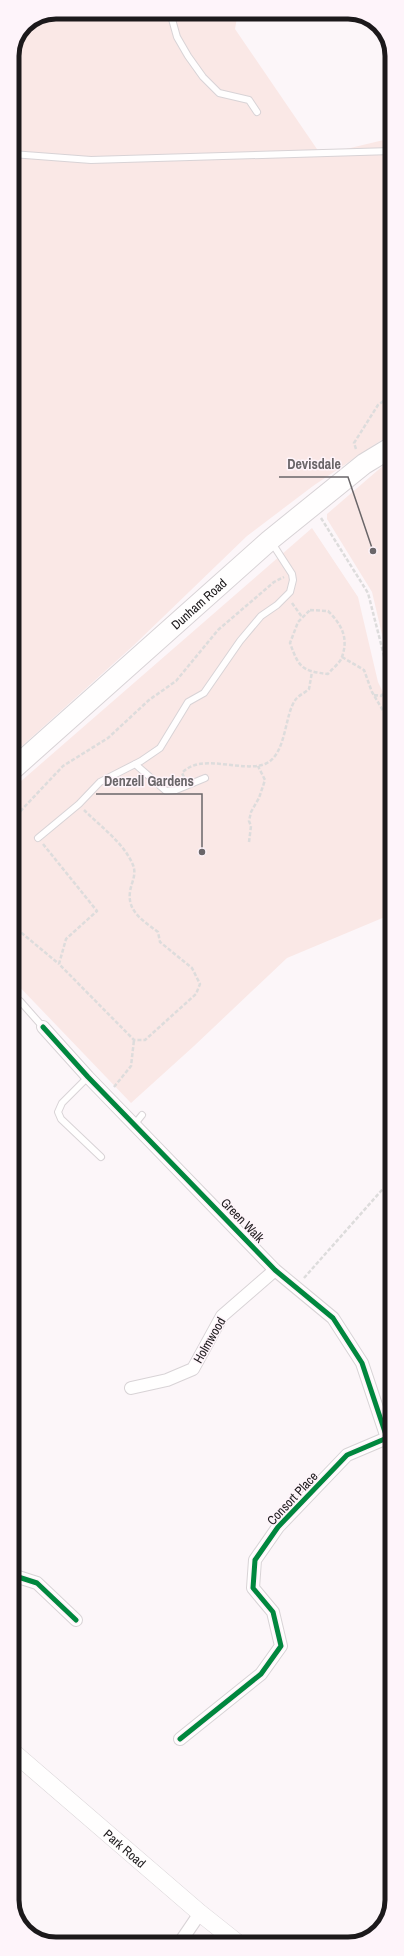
<svg xmlns="http://www.w3.org/2000/svg" width="404" height="1956" viewBox="0 0 404 1956" font-family="'Archivo Narrow',sans-serif">
<style>
.green{fill:#fae8e6}
.lines{fill:none;stroke-linecap:round;stroke-linejoin:round}
.service-casing{stroke:#d8d3d6;stroke-width:8}
.minor-casing{stroke:#d8d3d6;stroke-width:14}
.secondary-casing{stroke:#d8d3d6;stroke-width:18}
.trunk-casing{stroke:#d8d3d6;stroke-width:22}
.path{stroke:#dddcdc;stroke-width:2.5;stroke-dasharray:4 2;stroke-linecap:butt}
.service{stroke:#fffefe;stroke-width:6}
.minor{stroke:#fffefe;stroke-width:12}
.secondary{stroke:#fffefe;stroke-width:17}
.trunk{stroke:#fffefe;stroke-width:20}
.cycleway-casing{stroke:#fef4fa;stroke-width:8}
.cycleway{stroke:#00873e;stroke-width:5}
.labels{text-anchor:middle;stroke-width:3;stroke-linejoin:round;paint-order:stroke}
.street-label{font-size:13px;fill:#1c191b;stroke:#fef4fa}
.rim{fill:none;stroke:#1c191b;stroke-width:5}
.leader{fill:none;stroke:#6a6669;stroke-width:1.5}
.callout-dot{fill:#6a6669;stroke:#fef4fa;stroke-width:1.5}
.callout-label{font-size:14px;text-anchor:middle;font-weight:bold;fill:#6a6669;stroke:#fef4fa;stroke-width:3;stroke-linejoin:round;paint-order:stroke}
</style>
<rect width="100%" height="100%" fill="#fcf6f9"/>
<path class="green" d="M 56,12 L 238,12 L 235,29 L 321,155 L 392,138 L 392,433 L 313,486 L 247,536 L 133,646 L 12,755 L 12,55 L 25,25 Z
M 392,458 L 392,677 L 372,592 L 327,519 L 327,514 Z
M 312,528 L 358,597 L 378,682 L 392,711 L 392,914 L 287,958 L 194,1046 L 131,1103 L 12,979 L 12,789 Z"/>
<g class="lines">
<defs>
<path id="service" d="M 170,12 L 177,37 L 188,56 L 203,77 L 219,93 L 249,100 L 257,112
M 12,154 L 91,160 L 392,151
M 135,764 L 166,791 L 176,790 L 205,778
M 38,838 L 79,804 L 100,782 L 141,761 L 160,748 L 188,702 L 204,693 L 240,641 L 261,616 L 277,605 L 290,592 L 293,580 L 292,574 L 272,543
M 12,1003 L 20,1001 L 43,1027
M 88,1077 L 62,1103 L 58,1112 L 61,1119 L 101,1157
M 134,1125 L 142,1115"/>
<path id="minor" d="M 43,1027 L 88,1077 L 275,1270 L 333,1318 L 362,1363 L 387,1438 L 392,1449
M 131,1388 L 167,1380 L 193,1369 L 222,1316 L 275,1270
M 12,1575 L 37,1583 L 76,1620
M 180,1739 L 261,1674 L 281,1646 L 273,1612 L 253,1588 L 255,1560 L 278,1527 L 347,1455 L 387,1438
M 179,1944 L 200,1913"/>
<g id="secondary">
<path id="s1" d="M 12,1751 L 200,1913 L 239,1944"/>
</g>
<g id="trunk">
<path id="s2" d="M 12,770 L 270,540 L 364,464 L 392,447"/>
</g>
</defs>
<use href="#service" class="service-casing"/>
<use href="#minor" class="minor-casing"/>
<use href="#secondary" class="secondary-casing"/>
<use href="#trunk" class="trunk-casing"/>
<path class="path" d="M 356,449 L 354,443 L 378,405 L 389,397 L 392,399
M 321,518 L 368,593 L 392,687
M 292,603 L 302,617
M 310,610 L 328,611 C 341,624 349,637 342,657 C 340,663 332,669 328,674 C 302,671 299,668 290,643 L 298,622 Z
M 342,657 L 364,670 L 372,692 L 385,714 L 392,756
M 374,695 L 381,696 L 391,686
M 184,777 L 182,773 C 201,752 241,773 265,764 C 287,755 284,714 296,699 C 299,695 305,693 309,689 L 312,672
M 12,820 L 63,766 L 108,738 L 149,700 L 176,681 L 218,630 L 274,582 L 284,577
M 249,842 L 251,826 L 249,821 L 251,812 L 259,798 L 265,780 L 258,766
M 43,844 L 97,911 L 66,939 L 59,964 L 134,1040 L 145,1040 L 196,994 L 200,984 L 192,968 L 160,942 L 158,932 C 145,922 127,912 130,892 C 131,883 137,875 133,865 C 124,843 100,826 84,810
M 12,925 L 59,964
M 114,1087 L 131,1066 L 134,1040
M 304,1278 L 381,1191 L 392,1182"/>
<use href="#service" class="service"/>
<use href="#minor" class="minor"/>
<use href="#secondary" class="secondary"/>
<use href="#trunk" class="trunk"/>
<defs>
<path id="cycleway" d="M 43,1027 L 88,1077 L 275,1270 L 333,1318 L 362,1363 L 387,1438 L 392,1449
M 12,1575 L 37,1583 L 76,1620
M 180,1739 L 261,1674 L 281,1646 L 273,1612 L 253,1588 L 255,1560 L 278,1527 L 347,1455 L 387,1438"/>
</defs>
<use href="#cycleway" class="cycleway-casing"/>
<use href="#cycleway" class="cycleway"/>
</g>
<g class="labels">
<g class="street-label">
<text dy="5" stroke="none"><textPath href="#s2" startOffset="250">Dunham Road</textPath></text>
<text transform="translate(243 1220) rotate(46)" y="5">Green Walk</text>
<text transform="translate(209 1340) rotate(-60)" y="5">Holmwood</text>
<text transform="translate(292 1498) rotate(-47)" y="5">Consort Place</text>
<text dy="5" stroke="none"><textPath href="#s1" startOffset="149">Park Road</textPath></text>
</g>
</g>
<path d="M0 0H404V1956H0ZM56 19H348A37 37 0 0 1 385 56V1900A37 37 0 0 1 348 1937H56A37 37 0 0 1 19 1900V56A37 37 0 0 1 56 19Z" fill="#fef4fa" fill-rule="evenodd"/>
<path class="rim" d="M56 19H348A37 37 0 0 1 385 56V1900A37 37 0 0 1 348 1937H56A37 37 0 0 1 19 1900V56A37 37 0 0 1 56 19Z"/>
<path class="leader" d="M373 551L348 477H279M202 852L202 794H96"/>
<g class="callout-dot">
<circle cx="373" cy="551" r="4"/>
<circle cx="202" cy="852" r="4"/>
</g>
<g class="callout-label">
<text x="314" y="469">Devisdale</text>
<text x="149" y="786">Denzell Gardens</text>
</g>
</svg>
